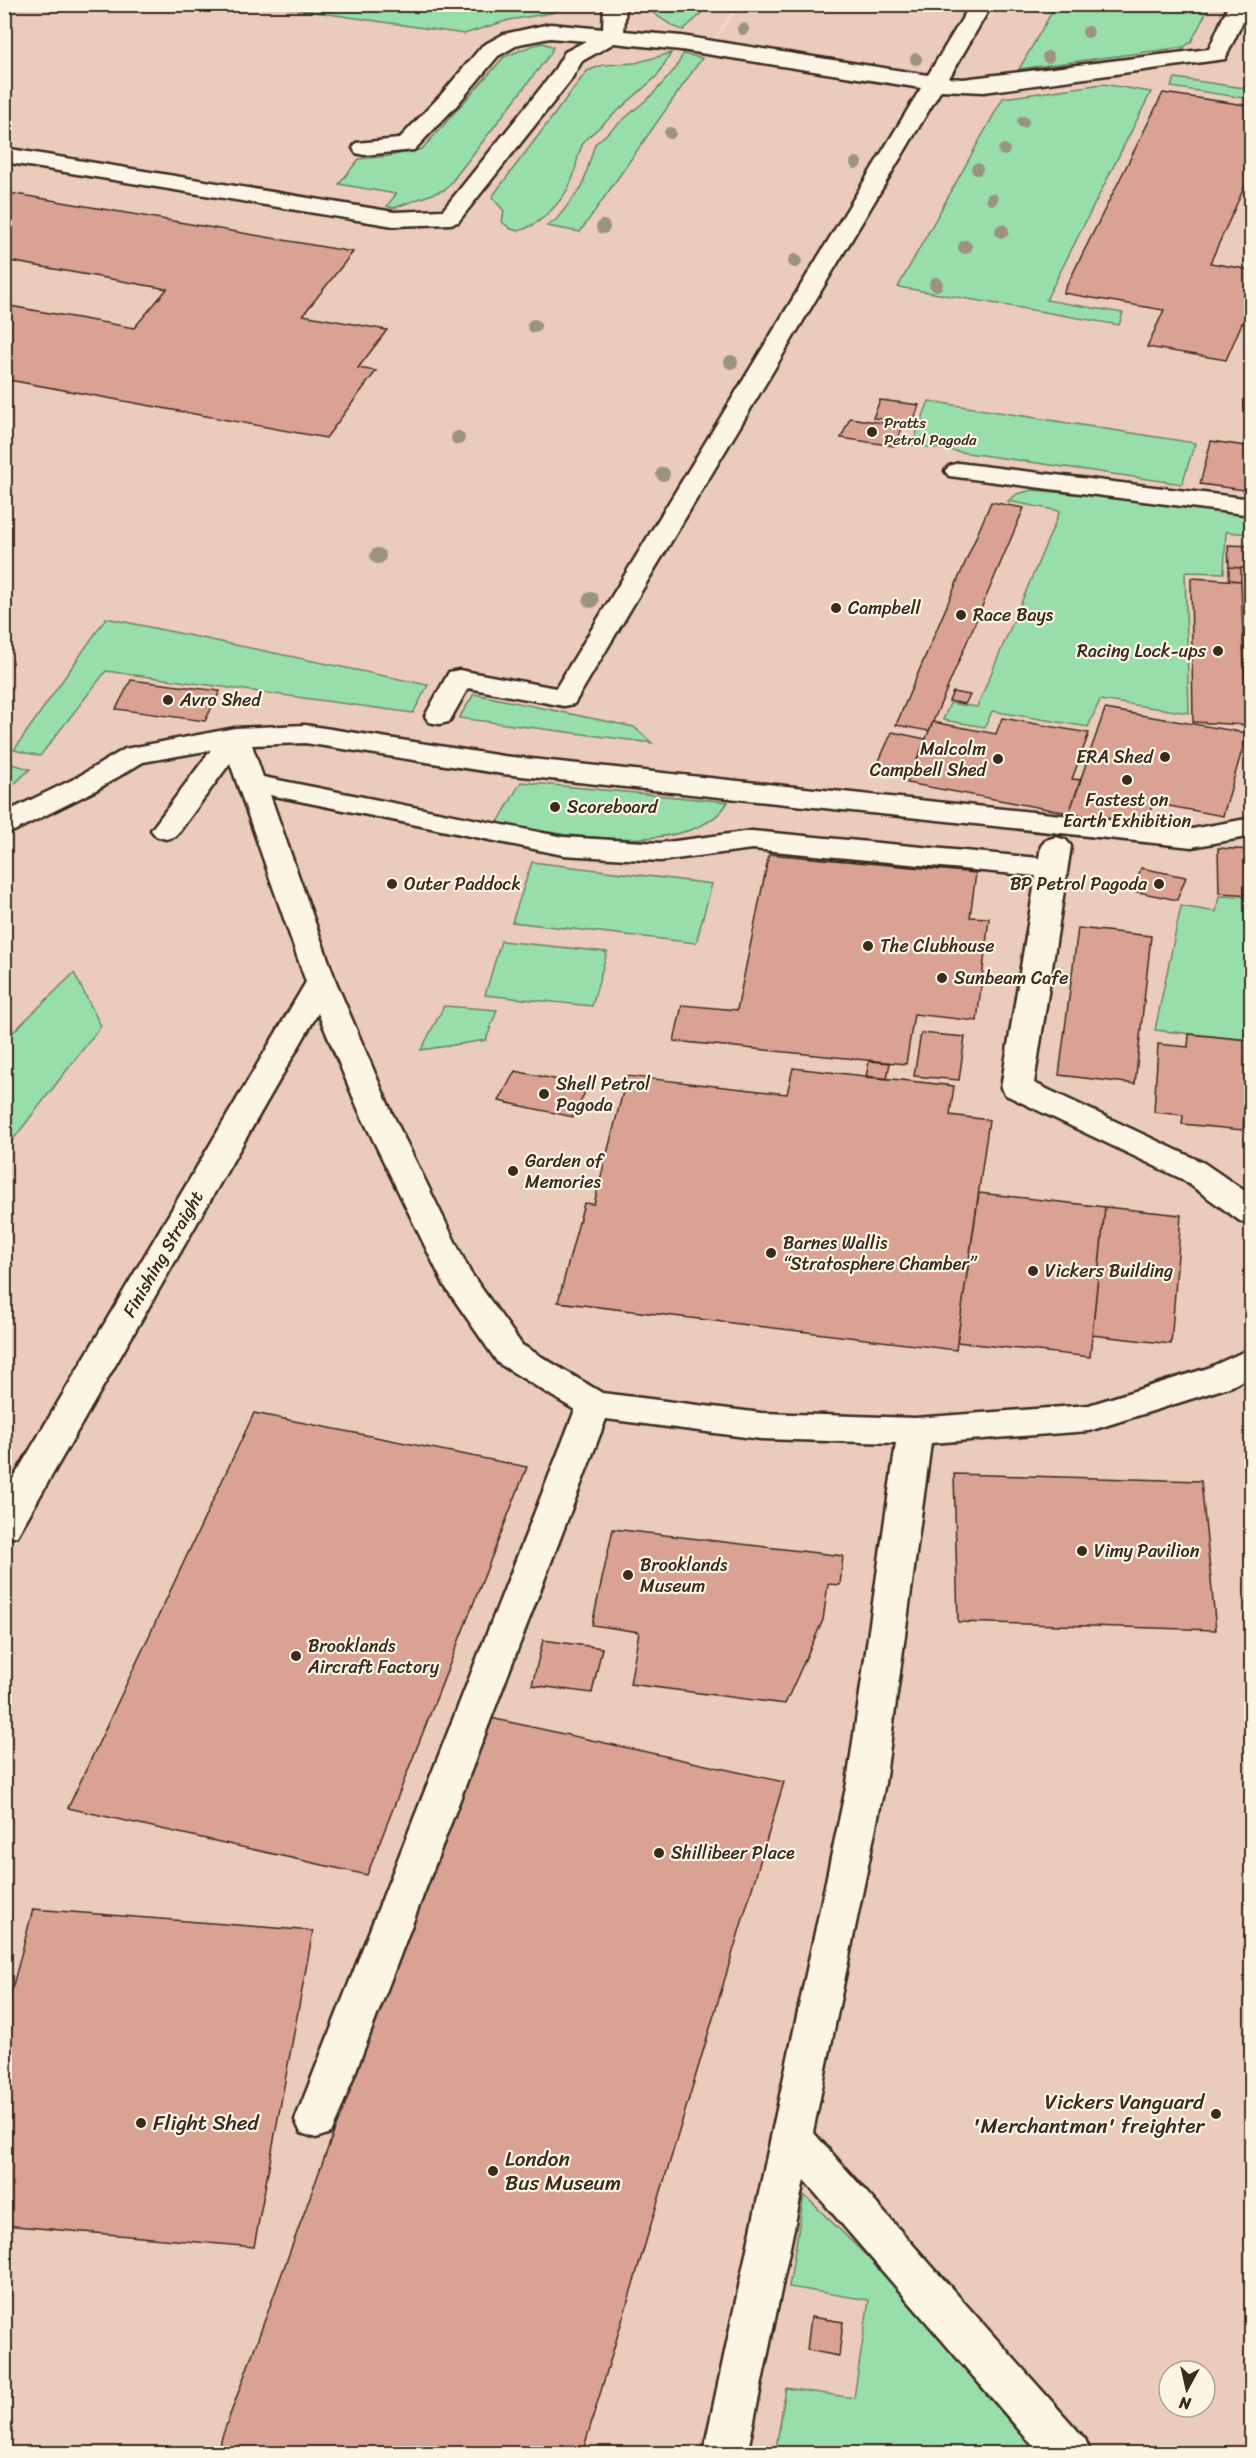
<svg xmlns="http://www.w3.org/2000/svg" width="1256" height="2458" viewBox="0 0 1256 2458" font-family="Sriracha,sans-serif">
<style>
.built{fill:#ebcbbb;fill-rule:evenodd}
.green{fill:#98deab;stroke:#6a8464;stroke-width:1.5}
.building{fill:#daa293;stroke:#3b2a1e;stroke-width:1.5}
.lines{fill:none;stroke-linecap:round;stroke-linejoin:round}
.minor-casing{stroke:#3b2a1e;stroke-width:5}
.minor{fill:#fcf5e5;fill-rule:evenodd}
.tree{fill:#9a9380}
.poi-dot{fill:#3b2a1e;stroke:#fcf5e5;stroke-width:2}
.labels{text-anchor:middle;stroke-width:4.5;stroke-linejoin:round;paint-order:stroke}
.far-poi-label{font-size:15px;fill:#3b2a1e;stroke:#fcf5e5;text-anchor:start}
.poi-label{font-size:18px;fill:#3b2a1e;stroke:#fcf5e5;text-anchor:start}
.street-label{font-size:18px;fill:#3b2a1e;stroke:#fcf5e5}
.near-poi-label{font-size:21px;fill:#3b2a1e;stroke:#fcf5e5;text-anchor:start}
</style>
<rect width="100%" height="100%" fill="#f2dccc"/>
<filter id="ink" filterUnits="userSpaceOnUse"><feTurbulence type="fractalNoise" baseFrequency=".0167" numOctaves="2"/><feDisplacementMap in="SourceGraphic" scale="12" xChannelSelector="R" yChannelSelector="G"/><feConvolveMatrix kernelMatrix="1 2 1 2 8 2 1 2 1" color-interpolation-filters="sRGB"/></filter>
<g filter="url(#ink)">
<path class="built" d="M 5,5 L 736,5 L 706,52 L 740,5 L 1251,5 L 1251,2453 L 5,2453 L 4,779 L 29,769 L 4,762 ZM 1169,2371 L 1205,2371 L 1205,2407 L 1169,2407 Z"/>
<path class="green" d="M 268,5 L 573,4 L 573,5 L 551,13 L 509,20 L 464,34 Z
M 645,5 L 645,4 L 707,5 L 700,15 L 683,30 C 674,28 650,12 645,5 Z
M 1056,5 L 1056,4 L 1210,5 L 1191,42 L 1184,47 L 1019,69 Z
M 543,43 L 553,47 L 551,53 L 446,189 L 394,208 L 387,206 L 396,194 L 339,184 L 359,159 L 389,156 L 422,149 L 504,57 L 534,45 Z
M 671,53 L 657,76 L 585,140 C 575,156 578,165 572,180 C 564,200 540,226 518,231 L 511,229 L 502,222 L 504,211 L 492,197 L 587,71 L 603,65 L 635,63 Z
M 683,54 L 702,58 L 580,232 L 547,226 L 556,220 L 582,187 L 595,144 L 653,94 L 676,68 Z
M 1175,78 L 1251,89 L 1251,99 L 1171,87 Z
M 1103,84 L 1151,92 L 1046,300 L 1123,313 L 1119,325 L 898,287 L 1003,98 Z
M 929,401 L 1195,443 L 1182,484 L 912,445 Z
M 1033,490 L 1251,511 L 1251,534 L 1226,532 L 1224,573 L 1185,572 L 1189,713 L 1100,700 L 1088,727 L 992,711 L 985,727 L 943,720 L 950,703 L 977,707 L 1060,511 L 1008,501 L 1017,494 Z
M 106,618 L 428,685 L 413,713 L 106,671 L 40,756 L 14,750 Z
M 474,694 L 634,727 L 652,743 L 459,718 Z
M 5,762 L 30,769 L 5,793 L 4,762 Z
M 521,782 L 728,802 C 693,861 553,833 497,824 Z
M 532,862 L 712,884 L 696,943 L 512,922 Z
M 1219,896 L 1251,897 L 1251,1057 L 1249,1057 L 1249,1040 L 1155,1030 L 1181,906 L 1216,912 Z
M 501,941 L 607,952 L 592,1006 L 485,995 Z
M 74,973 L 101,1026 L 5,1150 L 5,1040 Z
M 444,1006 L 497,1010 L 486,1040 L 421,1050 Z
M 804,2195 L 922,2310 L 1041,2454 L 775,2454 L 786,2388 L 854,2398 L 869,2300 L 789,2287 Z"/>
<path class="building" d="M 1163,93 L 1252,106 L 1252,177 L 1249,177 L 1210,263 L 1252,270 L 1252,324 L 1242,323 L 1226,360 L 1147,347 L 1164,310 L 1063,293 Z
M 4,192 L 353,252 L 303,315 L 387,330 L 358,368 L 376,371 L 326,438 L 4,379 L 4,305 L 134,328 L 167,289 L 4,260 Z
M 880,400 L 919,405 L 913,423 L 873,418 Z
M 850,418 L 903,426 L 894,446 L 841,438 Z
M 1211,441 L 1252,447 L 1252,491 L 1200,484 Z
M 991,502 L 1024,508 L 929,731 L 896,725 Z
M 1228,545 L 1252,546 L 1252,569 L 1229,567 Z
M 1229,567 L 1241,568 L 1241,581 L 1229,580 Z
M 1191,578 L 1241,581 L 1246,725 L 1193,722 Z
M 131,680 L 220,691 L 205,721 L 116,709 Z
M 953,692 L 970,695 L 965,704 L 949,701 Z
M 1105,709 L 1247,733 L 1223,816 L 1153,803 L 1145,826 L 1069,813 Z
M 1002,718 L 1089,733 L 1072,779 L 1081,780 L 1069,813 L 907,783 L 933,722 L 996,734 Z
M 892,732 L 926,739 L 909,778 L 874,772 Z
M 1218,848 L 1252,850 L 1252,895 L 1219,893 Z
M 769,854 L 976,873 L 970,917 L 989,918 L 977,1021 L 914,1014 L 906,1064 L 674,1041 L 682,1005 L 737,1010 Z
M 1141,868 L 1186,877 L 1177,900 L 1133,891 Z
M 1078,928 L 1151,936 L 1135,1084 L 1059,1075 Z
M 921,1033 L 965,1037 L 959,1080 L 914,1076 Z
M 1189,1034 L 1248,1040 L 1247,1058 L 1252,1058 L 1252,1114 L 1244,1113 L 1243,1130 L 1182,1124 L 1183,1115 L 1154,1112 L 1158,1044 L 1188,1047 Z
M 869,1061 L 890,1063 L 887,1079 L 866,1077 Z
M 793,1068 L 954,1086 L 950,1115 L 989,1120 L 956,1350 L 558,1302 L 584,1203 L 594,1204 L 627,1076 L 787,1094 Z
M 515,1071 L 588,1086 L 573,1117 L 499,1101 Z
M 979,1193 L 1105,1207 L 1090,1357 L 957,1342 Z
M 1105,1207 L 1181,1215 L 1171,1344 L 1092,1335 Z
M 254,1413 L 527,1467 L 367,1875 L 68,1808 Z
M 954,1474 L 1201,1481 L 1216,1630 L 958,1622 Z
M 613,1529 L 843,1556 L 840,1585 L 828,1584 L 823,1620 L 785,1704 L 630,1684 L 639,1632 L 592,1625 Z
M 543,1640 L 602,1648 L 592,1693 L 532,1685 Z
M 486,1717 L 784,1782 L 582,2454 L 252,2454 L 219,2445 Z
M 33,1909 L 313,1931 L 254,2247 L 4,2225 L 4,2020 Z
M 811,2317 L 843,2322 L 839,2356 L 807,2350 Z"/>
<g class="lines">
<defs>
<path id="minor" d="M 604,4 L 626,4 L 624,31 L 681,36 L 928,75 L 971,4 L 992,4 L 949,78 L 963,79 L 1209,49 L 1229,4 L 1251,4 L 1225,59 L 984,92 L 941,90 L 574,704 L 564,706 L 468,688 L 449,722 L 439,724 L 429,722 L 425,716 L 449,672 L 459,670 L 556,688 L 921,88 L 681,50 L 614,43 L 582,61 L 570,81 L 458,222 L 450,224 L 394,226 L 4,162 L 4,148 L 394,212 L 443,210 L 552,74 L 565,52 L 586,41 L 550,38 L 519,44 L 498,56 L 456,106 L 414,150 L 364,155 L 356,153 L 353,148 L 356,143 L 399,139 L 440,96 L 482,46 L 504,34 L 550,24 L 603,29 Z
M 958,463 L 1252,499 L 1252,515 L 949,476 L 945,471 L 949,466 Z
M 305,725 L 503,756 L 1192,829 L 1252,818 L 1252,836 L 1192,847 L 503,774 L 305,743 L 252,745 L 263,777 L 563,837 L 660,843 L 752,831 L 1039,858 L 1041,846 L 1046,840 L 1056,837 L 1066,840 L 1071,846 L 1034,1083 L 1204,1163 L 1252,1196 L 1252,1224 L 1240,1221 L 1182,1179 L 1006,1095 L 1001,1088 L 1036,876 L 752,849 L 660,861 L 563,855 L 270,795 L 336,982 L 391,1111 L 470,1272 L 522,1345 L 602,1393 L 761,1413 L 915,1418 L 1089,1405 L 1208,1368 L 1252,1348 L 1252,1375 L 1232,1386 L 1089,1431 L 931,1443 L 885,1783 L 813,2132 L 1085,2439 L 1091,2454 L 1040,2454 L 804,2180 L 747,2454 L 703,2454 L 847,1783 L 896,1443 L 761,1439 L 606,1419 L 337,2120 L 331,2133 L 316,2138 L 301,2133 L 295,2120 L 575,1410 L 498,1363 L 444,1285 L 359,1111 L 318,1013 L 17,1536 L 4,1539 L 4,1494 L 306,982 L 230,763 L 176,836 L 166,839 L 156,836 L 151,830 L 211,750 L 143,762 L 96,790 L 14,831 L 4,834 L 4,813 L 76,778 L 125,749 L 235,728 Z"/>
</defs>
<use href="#minor" class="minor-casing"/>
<use href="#minor" class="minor"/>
</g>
<g class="tree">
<circle cx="743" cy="29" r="6"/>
<circle cx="1088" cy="32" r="6"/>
<circle cx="1048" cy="57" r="6"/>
<circle cx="916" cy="59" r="6"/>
<circle cx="1023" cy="122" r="6"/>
<circle cx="670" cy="133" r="6"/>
<circle cx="1004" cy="150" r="6"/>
<circle cx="856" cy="163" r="6"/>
<circle cx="977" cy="169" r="6"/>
<circle cx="992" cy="199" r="6"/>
<circle cx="603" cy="227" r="7"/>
<circle cx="1002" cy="231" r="7"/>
<circle cx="965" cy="247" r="7"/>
<circle cx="795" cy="261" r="7"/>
<circle cx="936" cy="284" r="7"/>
<circle cx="534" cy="326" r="7"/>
<circle cx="731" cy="362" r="7"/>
<circle cx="458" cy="438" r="7"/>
<circle cx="663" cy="474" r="7"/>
<circle cx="378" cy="556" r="8"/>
<circle cx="591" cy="600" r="8"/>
</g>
</g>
<g class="poi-dot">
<circle cx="872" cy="432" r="6"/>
<circle cx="836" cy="608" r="6"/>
<circle cx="961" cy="615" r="6"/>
<circle cx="1218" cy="651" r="6"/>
<circle cx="168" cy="700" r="6"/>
<circle cx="1165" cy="757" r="6"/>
<circle cx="998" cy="759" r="6"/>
<circle cx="1127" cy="780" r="6"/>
<circle cx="555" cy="807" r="6"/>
<circle cx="392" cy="884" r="6"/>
<circle cx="1159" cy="884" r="6"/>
<circle cx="868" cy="946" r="6"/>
<circle cx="942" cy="978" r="6"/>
<circle cx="544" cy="1094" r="6"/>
<circle cx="513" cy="1171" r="6"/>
<circle cx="771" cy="1253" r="6"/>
<circle cx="1033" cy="1271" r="6"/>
<circle cx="1082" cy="1551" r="6"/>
<circle cx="628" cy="1575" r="6"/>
<circle cx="296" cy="1656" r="6"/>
<circle cx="659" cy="1853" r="6"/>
<circle cx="1216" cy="2114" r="6"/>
<circle cx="141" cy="2123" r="6"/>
<circle cx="493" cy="2171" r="6"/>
</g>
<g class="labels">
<g class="far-poi-label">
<text x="884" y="428">Pratts<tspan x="884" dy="17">Petrol Pagoda</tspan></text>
</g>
<g class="poi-label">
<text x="848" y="614">Campbell</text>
<text x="973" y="621">Race Bays</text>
<text x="1206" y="657" text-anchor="end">Racing Lock-ups</text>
<text x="180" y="706">Avro Shed</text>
<text x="986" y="755" text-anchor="end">Malcolm<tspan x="986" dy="21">Campbell Shed</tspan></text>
<text x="1153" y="763" text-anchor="end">ERA Shed</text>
<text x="1127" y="806" text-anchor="middle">Fastest on<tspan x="1127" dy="21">Earth Exhibition</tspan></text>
<text x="567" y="813">Scoreboard</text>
<text x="404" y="890">Outer Paddock</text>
<text x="1147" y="890" text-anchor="end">BP Petrol Pagoda</text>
<text x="880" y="952">The Clubhouse</text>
<text x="954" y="984">Sunbeam Cafe</text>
<text x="556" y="1090">Shell Petrol<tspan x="556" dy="21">Pagoda</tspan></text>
<text x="525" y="1167">Garden of<tspan x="525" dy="21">Memories</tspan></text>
<text x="783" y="1249">Barnes Wallis<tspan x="783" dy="21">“Stratosphere Chamber”</tspan></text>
<text x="1045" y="1277">Vickers Building</text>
<text x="1094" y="1557">Vimy Pavilion</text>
<text x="640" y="1571">Brooklands<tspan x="640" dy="21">Museum</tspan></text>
<text x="308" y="1652">Brooklands<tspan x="308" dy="21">Aircraft Factory</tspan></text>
<text x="671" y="1859">Shillibeer Place</text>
</g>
<g class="street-label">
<text transform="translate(163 1254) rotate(-60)" y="6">Finishing Straight</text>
</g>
<g class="near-poi-label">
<text x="1204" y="2109" text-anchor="end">Vickers Vanguard<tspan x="1204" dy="24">'Merchantman' freighter</tspan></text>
<text x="153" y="2130">Flight Shed</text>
<text x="505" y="2166">London<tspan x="505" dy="24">Bus Museum</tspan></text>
</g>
</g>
<rect width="1256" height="2458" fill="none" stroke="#fcf5e5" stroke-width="24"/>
<rect x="12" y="12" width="1232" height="2434" fill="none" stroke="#3b2a1e" stroke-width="2" filter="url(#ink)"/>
<g transform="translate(1187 2389) rotate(188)"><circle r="28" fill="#fcf5e5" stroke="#afa495" stroke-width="1.5"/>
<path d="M0-4.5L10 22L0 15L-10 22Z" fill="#3b2a1e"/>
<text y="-9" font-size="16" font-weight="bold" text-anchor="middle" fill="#3b2a1e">N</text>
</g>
</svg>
